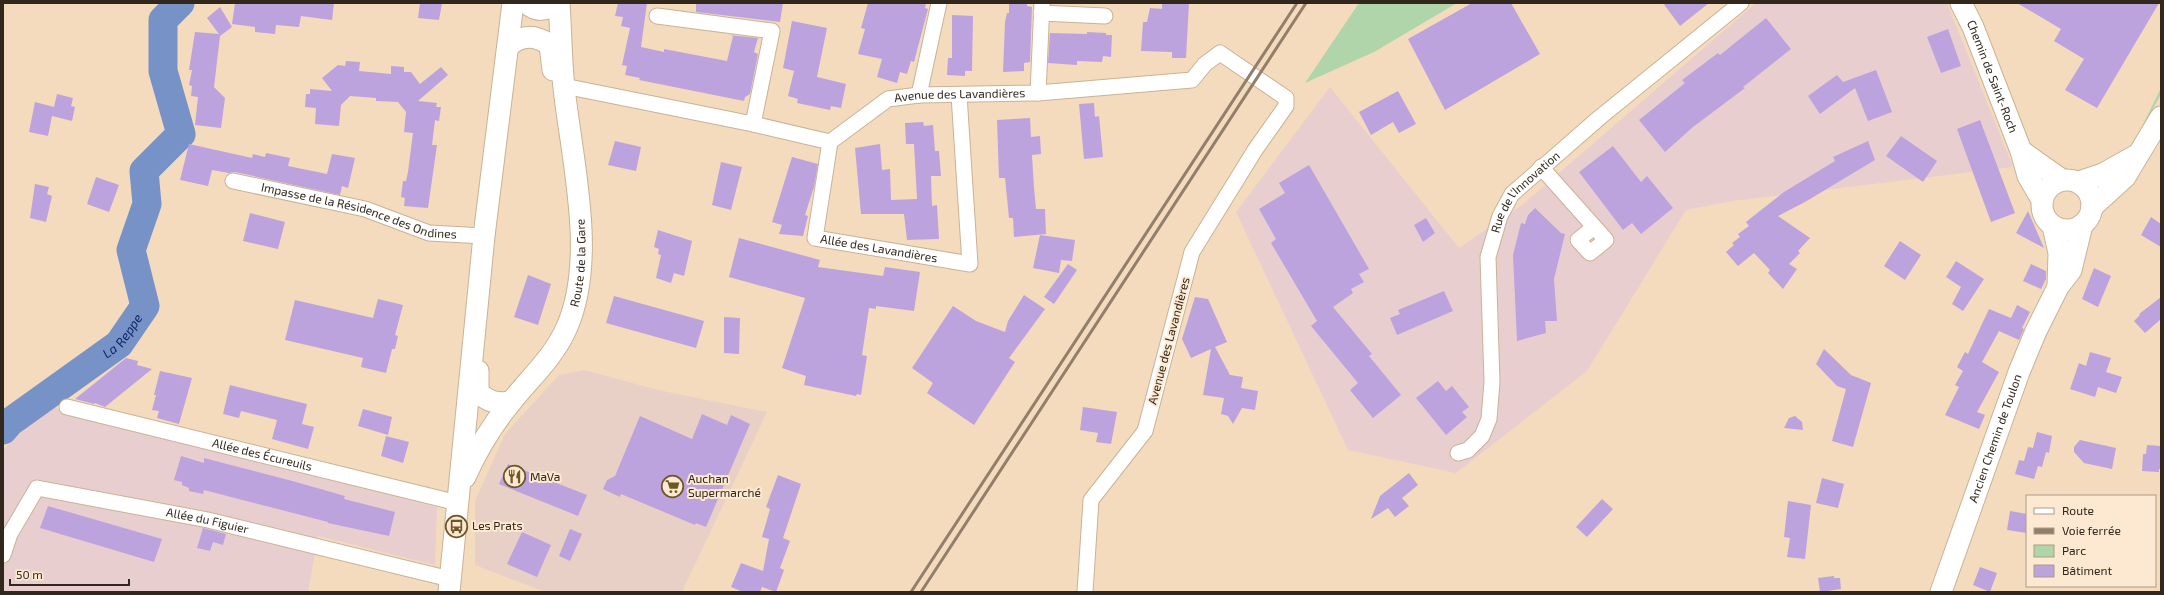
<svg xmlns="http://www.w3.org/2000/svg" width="2164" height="595" viewBox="0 0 2164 595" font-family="'Exo 2',sans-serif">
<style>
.commercial{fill:#e8d0c6}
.industrial{fill:#e9ced0}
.green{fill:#b0d5ab}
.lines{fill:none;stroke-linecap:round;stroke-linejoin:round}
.river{stroke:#7692c7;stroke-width:29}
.building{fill:#bca3de}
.street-casing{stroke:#cab295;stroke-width:17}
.secondary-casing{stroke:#cab295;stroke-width:23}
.street{stroke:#fff;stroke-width:15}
.secondary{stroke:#fff;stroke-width:21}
.rail{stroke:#917f6b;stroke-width:3}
.labels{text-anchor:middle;stroke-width:4;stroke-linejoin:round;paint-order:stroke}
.street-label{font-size:12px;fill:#31271c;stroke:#fde9d1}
.poi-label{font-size:12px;fill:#31271c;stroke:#fde9d1;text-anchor:start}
.water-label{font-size:13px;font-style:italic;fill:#0a2867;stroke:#fde9d1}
</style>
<rect width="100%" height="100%" fill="#f4dbbd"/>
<path class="commercial" d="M 584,370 L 658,390 L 767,412 L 682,592 L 545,592 L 475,565 L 475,501 L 505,434 L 559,375 Z"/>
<path class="industrial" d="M 1756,3 L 1947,3 L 2013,167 L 1732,201 L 1686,210 L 1587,371 L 1456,473 L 1348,450 L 1236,212 L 1330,87 L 1459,248 L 1522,205 Z
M 48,406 L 437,507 L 435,565 L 318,536 L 308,592 L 3,592 L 3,450 Z"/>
<path class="green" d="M 1359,3 L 1457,3 L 1374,52 L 1305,83 Z
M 2161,88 L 2161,94 L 2133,145 Z"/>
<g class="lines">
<path class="river" id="s1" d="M 3,430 L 10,422 L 119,344 L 145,306 L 131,250 L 147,204 L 144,171 L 181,134 L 163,71 L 163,20 L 180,3"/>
</g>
<path class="building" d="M 235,3 L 334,3 L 332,20 L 301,16 L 299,27 L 276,25 L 275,34 L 255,32 L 255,27 L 232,24 Z
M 420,3 L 442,3 L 439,20 L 418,18 Z
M 618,3 L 647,3 L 641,47 L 664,52 L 664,49 L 727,61 L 733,36 L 729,35 L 758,38 L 754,52 L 758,54 L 750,94 L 745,97 L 744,101 L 639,80 L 640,78 L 625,75 L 627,66 L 622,65 L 630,28 L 621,26 L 623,17 L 615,16 Z
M 696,3 L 783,3 L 780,22 L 696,12 Z
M 868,3 L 926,3 L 925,8 L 928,9 L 914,62 L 911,61 L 907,74 L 900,72 L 897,83 L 877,77 L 882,59 L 858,54 L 865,29 L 861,28 Z
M 1009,3 L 1027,3 L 1027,6 L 1032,7 L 1030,62 L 1024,63 L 1024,71 L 1003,72 L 1005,22 L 1007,13 L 1009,13 Z
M 1162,3 L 1189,3 L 1186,58 L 1172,58 L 1172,52 L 1141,51 L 1143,22 L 1147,22 L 1150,8 L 1162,9 Z
M 1472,3 L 1511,3 L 1540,54 L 1445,110 L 1408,39 Z
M 1663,3 L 1709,3 L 1680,26 Z
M 2017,3 L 2159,3 L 2097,108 L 2065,90 L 2084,59 L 2054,41 L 2061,29 Z
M 220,7 L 232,27 L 220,36 L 214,87 L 225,98 L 221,128 L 195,125 L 198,97 L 191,96 L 192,86 L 189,85 L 192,70 L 189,70 L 195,32 L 219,34 L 207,18 Z
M 952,15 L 973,16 L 972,71 L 965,71 L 965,76 L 947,75 L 948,58 L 952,58 Z
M 1766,18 L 1791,49 L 1743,87 L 1745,88 L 1693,127 L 1665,152 L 1639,120 L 1685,83 L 1682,80 L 1718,53 L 1720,55 Z
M 792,21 L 827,28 L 817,77 L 846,84 L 841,108 L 831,106 L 830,110 L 797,103 L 798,99 L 788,96 L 794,71 L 783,68 Z
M 1948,29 L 1961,66 L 1941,73 L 1927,37 Z
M 1087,32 L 1106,33 L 1106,35 L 1112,35 L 1111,57 L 1103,56 L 1102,62 L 1077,61 L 1077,65 L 1048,63 L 1050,33 L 1087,34 Z
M 346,61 L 360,62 L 359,71 L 391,74 L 391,66 L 404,67 L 404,72 L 411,72 L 420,84 L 441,67 L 448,75 L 418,101 L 437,103 L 436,107 L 441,107 L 439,121 L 435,120 L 432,145 L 437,145 L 428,208 L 404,206 L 405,198 L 401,197 L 403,181 L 406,181 L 408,172 L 413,133 L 404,132 L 406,112 L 398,102 L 376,101 L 376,98 L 350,96 L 341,105 L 339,126 L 315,124 L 316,108 L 305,107 L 306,94 L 310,94 L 310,89 L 332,91 L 322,78 L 338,65 L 345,66 Z
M 1876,70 L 1892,112 L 1868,121 L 1855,88 L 1820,114 L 1808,96 L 1837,75 L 1843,82 Z
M 1398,91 L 1416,124 L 1399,133 L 1393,122 L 1371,135 L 1359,112 Z
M 57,94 L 73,98 L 71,106 L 75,107 L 72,121 L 52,116 L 48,136 L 29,132 L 35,102 L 54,107 Z
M 1094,103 L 1095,117 L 1099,116 L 1103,157 L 1084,159 L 1079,104 Z
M 1030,118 L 1031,137 L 1040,136 L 1041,154 L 1032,155 L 1034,188 L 1036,209 L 1045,209 L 1046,234 L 1014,237 L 1013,218 L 1009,218 L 1005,178 L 999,178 L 997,120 Z
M 1980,120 L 2015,213 L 1991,222 L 1957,129 Z
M 923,122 L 924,126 L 933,125 L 935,151 L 939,151 L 941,176 L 931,176 L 932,206 L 937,205 L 939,239 L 907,240 L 904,214 L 861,214 L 855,148 L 880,144 L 882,170 L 890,169 L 891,200 L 917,199 L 914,144 L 906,144 L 905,123 Z
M 1901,136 L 1937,161 L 1923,182 L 1886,156 Z
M 615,141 L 641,147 L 636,171 L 608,165 Z
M 1868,141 L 1875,160 L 1805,202 L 1778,216 L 1810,238 L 1798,251 L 1800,253 L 1789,264 L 1797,269 L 1783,289 L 1768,273 L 1770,270 L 1754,253 L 1738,266 L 1731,258 L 1726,252 L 1734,245 L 1732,243 L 1740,237 L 1738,234 L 1749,226 L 1746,222 L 1756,214 L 1784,192 L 1835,161 L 1833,157 Z
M 189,144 L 252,158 L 253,154 L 265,157 L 266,153 L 290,158 L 288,166 L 327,174 L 332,154 L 355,158 L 348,188 L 342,186 L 340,195 L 235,172 L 229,173 L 212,170 L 208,186 L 180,180 Z
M 1613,146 L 1641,182 L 1647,176 L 1673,208 L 1641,234 L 1632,223 L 1623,230 L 1579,172 Z
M 792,157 L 818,164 L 814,187 L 805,215 L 808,216 L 803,236 L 779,234 L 782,225 L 772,222 Z
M 721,162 L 742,167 L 731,210 L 712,205 Z
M 1309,165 L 1369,269 L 1359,274 L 1364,282 L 1351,289 L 1353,293 L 1333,307 L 1372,354 L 1369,356 L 1401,395 L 1373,418 L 1350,390 L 1358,383 L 1311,326 L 1317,321 L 1271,243 L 1276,239 L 1259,209 L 1285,193 L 1279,183 Z
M 96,177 L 119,185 L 109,212 L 87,204 Z
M 35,184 L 49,187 L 47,194 L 52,196 L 46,222 L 30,218 Z
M 1535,208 L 1561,233 L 1565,234 L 1554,279 L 1557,321 L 1545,321 L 1546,333 L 1517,341 L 1513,255 L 1521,223 L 1525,224 L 1528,215 Z
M 2028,211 L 2044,248 L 2016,233 Z
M 250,213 L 285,222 L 278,249 L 243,241 Z
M 2151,217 L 2161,224 L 2161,247 L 2141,235 Z
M 1426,218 L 1435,233 L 1423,242 L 1414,225 Z
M 658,230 L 692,241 L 684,276 L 674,273 L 671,283 L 656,278 L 661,255 L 658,254 L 659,249 L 654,247 Z
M 1040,235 L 1075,240 L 1072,261 L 1061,260 L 1059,273 L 1033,268 Z
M 739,238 L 820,260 L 818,267 L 883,276 L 885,267 L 920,272 L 914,311 L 876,306 L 876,309 L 869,308 L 862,355 L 867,356 L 861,395 L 857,394 L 856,396 L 804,385 L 806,376 L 782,368 L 805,298 L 729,277 Z
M 1900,241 L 1921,255 L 1905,280 L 1884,266 Z
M 1956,261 L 1984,279 L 1963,311 L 1952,304 L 1961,287 L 1946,277 Z
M 1068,264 L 1077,270 L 1054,304 L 1044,297 Z
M 2031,264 L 2046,271 L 2046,279 L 2041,289 L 2023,281 Z
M 2094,268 L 2111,276 L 2098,307 L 2082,299 Z
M 528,275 L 551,284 L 538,325 L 514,317 Z
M 1444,291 L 1453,311 L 1397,335 L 1390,318 L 1400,314 L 1398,310 Z
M 1024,295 L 1045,309 L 1009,358 L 1015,362 L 974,425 L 927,393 L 933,383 L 912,368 L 953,306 L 976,321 L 1005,332 L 1008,321 Z
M 614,296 L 704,321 L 696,348 L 606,323 Z
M 1195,297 L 1208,299 L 1227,342 L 1215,347 L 1230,375 L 1243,377 L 1241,388 L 1258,391 L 1255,410 L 1242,408 L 1233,424 L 1228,416 L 1221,414 L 1224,398 L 1203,395 L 1211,349 L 1191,358 L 1182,339 Z
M 2161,297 L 2161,319 L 2145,333 L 2134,321 L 2140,315 L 2139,314 Z
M 378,299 L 403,305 L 395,335 L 398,336 L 395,349 L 392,349 L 386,373 L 361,367 L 363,358 L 285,340 L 295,300 L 373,318 Z
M 2017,305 L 2030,312 L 2022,328 L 2024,329 L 2019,340 L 1999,331 L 1982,362 L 1999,372 L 1977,412 L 1985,415 L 1979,429 L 1945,415 L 1959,387 L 1955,385 L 1963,371 L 1957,367 L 1965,352 L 1968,354 L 1989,309 L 2011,318 Z
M 724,317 L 740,318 L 739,354 L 724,353 Z
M 1824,349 L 1851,375 L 1871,383 L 1853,447 L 1832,441 L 1846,389 L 1837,386 L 1816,364 Z
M 2090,352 L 2111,358 L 2106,372 L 2122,377 L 2116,393 L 2098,387 L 2095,397 L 2070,389 L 2079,363 L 2086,366 Z
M 126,358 L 138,361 L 137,365 L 152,369 L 105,407 L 95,403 L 94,404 L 75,399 Z
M 160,371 L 192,378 L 179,424 L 157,418 L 159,411 L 152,410 L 156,395 L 154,395 Z
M 1438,381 L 1446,391 L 1452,386 L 1469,407 L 1462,412 L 1467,417 L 1446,435 L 1416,398 Z
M 230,385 L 307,404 L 302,424 L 314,427 L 308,449 L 272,439 L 277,420 L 241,411 L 239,418 L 223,414 Z
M 1083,407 L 1117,412 L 1111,444 L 1096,442 L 1098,433 L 1080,430 Z
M 363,409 L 392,417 L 388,435 L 358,426 Z
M 702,414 L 727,425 L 731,415 L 750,424 L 706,527 L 696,523 L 695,525 L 621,494 L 620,497 L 603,489 L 607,480 L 615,476 L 640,416 L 692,439 Z
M 1795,416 L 1802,422 L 1803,430 L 1784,428 L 1789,418 Z
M 2037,432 L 2052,436 L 2049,453 L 2046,452 L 2042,467 L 2038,466 L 2034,479 L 2015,474 L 2019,460 L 2024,461 L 2028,447 L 2033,448 Z
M 386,436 L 409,442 L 403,463 L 381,456 Z
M 2080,440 L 2116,448 L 2112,469 L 2084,463 L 2074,452 L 2074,447 Z
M 2147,445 L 2161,446 L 2161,469 L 2159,469 L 2159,472 L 2142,471 L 2143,454 L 2146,454 Z
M 181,456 L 204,463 L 204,458 L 296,482 L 345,496 L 344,499 L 395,512 L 389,536 L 328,523 L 328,522 L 204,490 L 203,494 L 189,491 L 189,488 L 182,485 L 182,482 L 174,480 Z
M 508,464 L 587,495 L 578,516 L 499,484 Z
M 1409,473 L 1418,485 L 1402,498 L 1409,506 L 1395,517 L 1388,508 L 1371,519 L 1380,496 Z
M 778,475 L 801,484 L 783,538 L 790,541 L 780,568 L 784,570 L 776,592 L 762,587 L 760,592 L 743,592 L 731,587 L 741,563 L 763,571 L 769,539 L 762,537 L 770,509 L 766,507 Z
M 1822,478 L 1844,484 L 1838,508 L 1816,503 Z
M 1602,499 L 1613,509 L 1587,537 L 1576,527 Z
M 1788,501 L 1811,505 L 1805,559 L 1787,557 L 1790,538 L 1784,537 Z
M 48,506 L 162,539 L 154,562 L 40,528 Z
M 2010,511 L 2027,514 L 2027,533 L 2007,530 Z
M 203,528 L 226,534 L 223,545 L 213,542 L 210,551 L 197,548 Z
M 570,529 L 582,534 L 570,561 L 559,556 Z
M 522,532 L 551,545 L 537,577 L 507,564 Z
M 1980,567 L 1997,573 L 1990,592 L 1973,585 Z
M 1834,576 L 1834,578 L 1840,578 L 1841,589 L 1820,592 L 1818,578 Z"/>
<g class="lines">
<defs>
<g id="street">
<path d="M 1041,13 L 1105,16"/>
<path d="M 657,16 L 772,31 L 753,124"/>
<path id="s2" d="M 564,86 L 753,124 L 830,142 L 888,99 L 919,95 L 1038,93 L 1192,80 L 1205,64 L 1220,53 L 1286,98 L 1286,106 L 1255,150 L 1192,252 L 1145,431 L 1091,500 L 1085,592"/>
<path d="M 1038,93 L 1042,3"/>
<path d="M 919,95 L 939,3"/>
<path id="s3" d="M 830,142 L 815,238 L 970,264 L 959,95"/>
<path d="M 1541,167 L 1606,240 L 1590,253 L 1578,240 L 1594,227"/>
<path id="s4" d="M 233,181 L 365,209 L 429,233 L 484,236"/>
<path id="s5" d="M 67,407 L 458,503"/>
<path id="s6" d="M 1458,453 L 1468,450 L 1482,436 L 1489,419 L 1492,382 L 1488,257 L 1500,216 L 1512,194 L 1599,118 L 1741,3"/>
<path id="s7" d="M 3,555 L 10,534 L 37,488 L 208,520 L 450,579"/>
</g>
<g id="secondary">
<path d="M 527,3 C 536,12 547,11 556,3"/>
<path id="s8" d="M 1961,3 L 1973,27 L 2021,151 L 2028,176 L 2042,200"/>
<path d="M 508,47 C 520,34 536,35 550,45 L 553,70"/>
<path d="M 2021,151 L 2062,180"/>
<circle cx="2067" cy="205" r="25"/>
<path d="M 2079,182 L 2103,174 L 2137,155"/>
<path d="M 2092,207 L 2125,177 L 2161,117"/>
<path d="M 2053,226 L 2059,253 L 2058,287"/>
<path d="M 478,371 L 478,392 C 488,402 497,404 511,402"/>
<path id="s9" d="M 465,477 C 477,450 492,425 511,402 C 531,377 554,357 567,327 C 597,258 572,161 564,88 C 561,60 561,31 559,3"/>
<path d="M 449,592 L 484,236 L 513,3"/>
<path id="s10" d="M 1941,592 L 2019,372 L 2036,331 L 2058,287 L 2071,270 L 2082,225"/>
</g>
</defs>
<use href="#street" class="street-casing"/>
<use href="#secondary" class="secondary-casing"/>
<use href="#street" class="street"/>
<use href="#secondary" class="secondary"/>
<path class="rail" d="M 911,592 L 1297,3
M 921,592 L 1306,3"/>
</g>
<defs>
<symbol id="restaurant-ring" viewBox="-11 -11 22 22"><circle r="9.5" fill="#fde9d1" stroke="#6e5627" stroke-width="1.5"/><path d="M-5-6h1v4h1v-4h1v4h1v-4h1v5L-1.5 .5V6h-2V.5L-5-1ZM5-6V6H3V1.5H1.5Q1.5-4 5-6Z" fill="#6e5627"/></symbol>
<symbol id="supermarket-ring" viewBox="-11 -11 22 22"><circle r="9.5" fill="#fde9d1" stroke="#6e5627" stroke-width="1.5"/><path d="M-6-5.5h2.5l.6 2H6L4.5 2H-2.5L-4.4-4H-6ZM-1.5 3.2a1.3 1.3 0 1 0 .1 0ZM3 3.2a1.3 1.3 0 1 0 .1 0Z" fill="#6e5627"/></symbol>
<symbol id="bus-ring" viewBox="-11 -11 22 22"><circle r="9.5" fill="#fde9d1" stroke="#6e5627" stroke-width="1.5"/><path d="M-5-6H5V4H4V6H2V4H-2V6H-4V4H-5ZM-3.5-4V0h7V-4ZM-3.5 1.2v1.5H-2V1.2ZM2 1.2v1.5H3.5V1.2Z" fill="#6e5627"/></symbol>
</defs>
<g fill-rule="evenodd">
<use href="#restaurant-ring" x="502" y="464" width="25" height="25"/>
<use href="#supermarket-ring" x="660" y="474" width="25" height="25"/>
<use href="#bus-ring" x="444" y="514" width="25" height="25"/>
</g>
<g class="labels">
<g class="street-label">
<text dy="4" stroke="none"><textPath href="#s8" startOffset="80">Chemin de Saint-Roch</textPath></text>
<text dy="4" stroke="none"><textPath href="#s2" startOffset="416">Avenue des Lavandières</textPath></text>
<text dy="4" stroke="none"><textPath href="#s6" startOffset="288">Rue de l'Innovation</textPath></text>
<text dy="4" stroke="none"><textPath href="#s4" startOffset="130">Impasse de la Résidence des Ondines</textPath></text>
<text dy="4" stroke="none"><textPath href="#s3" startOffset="162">Allée des Lavandières</textPath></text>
<text dy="4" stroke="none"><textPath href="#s9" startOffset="248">Route de la Gare</textPath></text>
<text transform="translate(1169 341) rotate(-75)" y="4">Avenue des Lavandières</text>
<text dy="4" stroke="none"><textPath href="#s10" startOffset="163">Ancien Chemin de Toulon</textPath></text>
<text dy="4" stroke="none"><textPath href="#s5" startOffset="201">Allée des Écureuils</textPath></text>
<text dy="4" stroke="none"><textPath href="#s7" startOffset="249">Allée du Figuier</textPath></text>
</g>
<g class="poi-label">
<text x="530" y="481">MaVa</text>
<text x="688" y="483">Auchan<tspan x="688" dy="14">Supermarché</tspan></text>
<text x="472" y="530">Les Prats</text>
</g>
<g class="water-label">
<text dy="5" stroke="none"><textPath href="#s1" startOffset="153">La Reppe</textPath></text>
</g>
</g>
<rect width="2164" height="595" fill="none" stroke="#31271c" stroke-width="8"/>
<rect x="2026" y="495" width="130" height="92" fill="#fde9d1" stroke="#ab9b89"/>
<rect x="2034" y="508" width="20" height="6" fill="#ffffff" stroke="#ab9b89"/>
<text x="2062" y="515" font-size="12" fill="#31271c">Route</text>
<rect x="2034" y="528" width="20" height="6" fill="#917f6b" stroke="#ab9b89"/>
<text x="2062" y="535" font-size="12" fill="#31271c">Voie ferrée</text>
<rect x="2034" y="545" width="20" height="12" fill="#b0d5ab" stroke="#ab9b89"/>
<text x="2062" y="555" font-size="12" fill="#31271c">Parc</text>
<rect x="2034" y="565" width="20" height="12" fill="#bca3de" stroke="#ab9b89"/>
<text x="2062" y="575" font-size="12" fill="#31271c">Bâtiment</text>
<path d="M10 579v6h119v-6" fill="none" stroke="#31271c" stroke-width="2"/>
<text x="16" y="579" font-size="12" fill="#31271c" stroke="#fde9d1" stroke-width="3" paint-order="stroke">50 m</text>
</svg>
